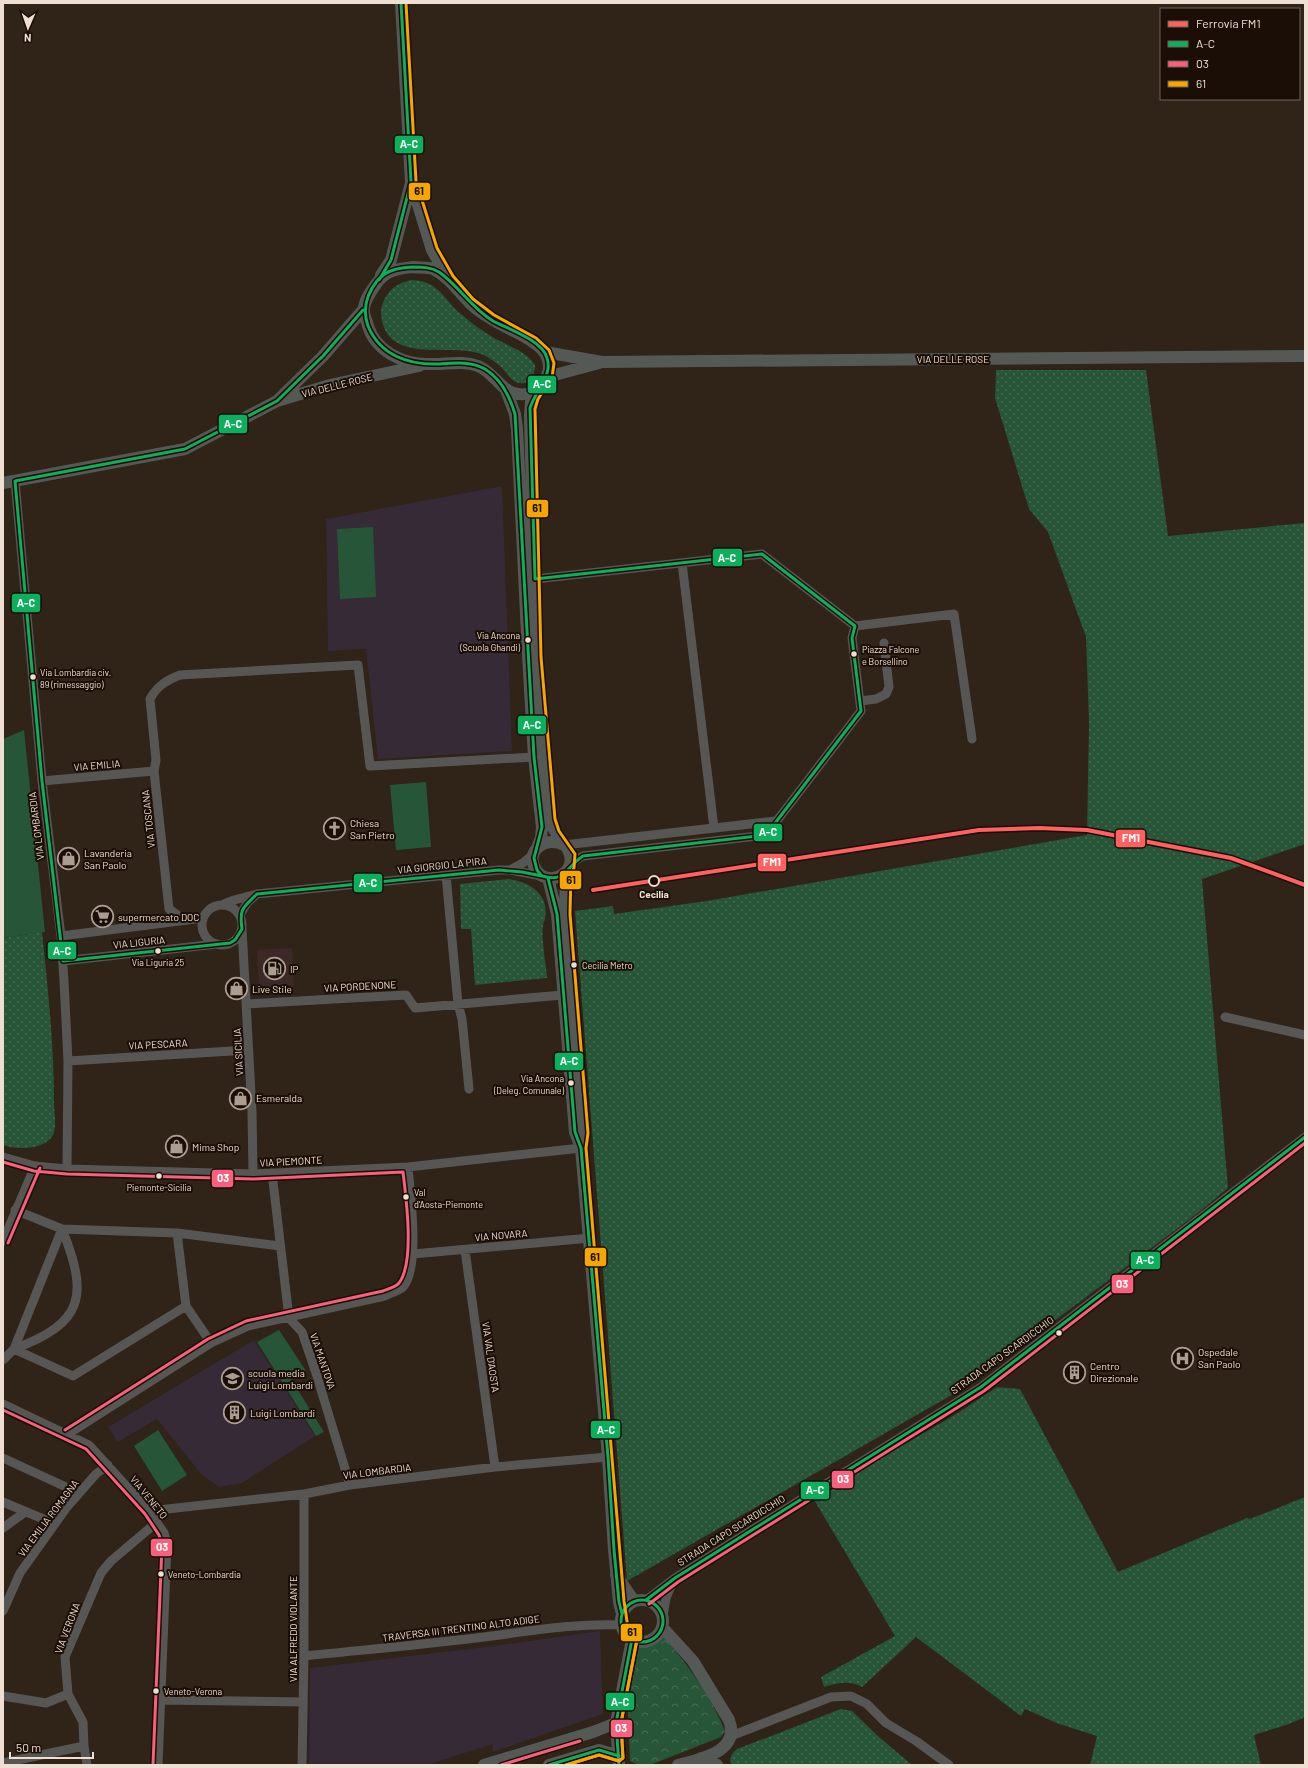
<svg xmlns="http://www.w3.org/2000/svg" width="1308" height="1768" viewBox="0 0 1308 1768" font-family="Barlow,sans-serif">
<style>
.commercial{fill:#3c2927}
.education{fill:#352a35}
.grass{fill:url(#grass-dots)}
.park{fill:url(#park-crowns)}
.pitch{fill:#265538}
.lines{fill:none;stroke-linecap:round;stroke-linejoin:round}
.street{stroke:#565754;stroke-width:9}
.secondary{stroke:#555956;stroke-width:12}
.bus-1-casing{stroke:#1a0e06;stroke-width:6}
.bus-2-casing{stroke:#1a0e06;stroke-width:6}
.bus-3-casing{stroke:#1a0e06;stroke-width:6}
.bus-1{stroke:#0daf5c;stroke-width:3}
.bus-2{stroke:#f8607d;stroke-width:3}
.bus-3{stroke:#f7a600;stroke-width:3}
.rail-1-casing{stroke:#1a0e06;stroke-width:7}
.rail-1{stroke:#ff6060;stroke-width:4}
.bus-dot{fill:#efded2;stroke:#1a0e06;stroke-width:1.5}
.stop-dot{fill:#1a0e06;stroke:#efded2;stroke-width:2}
.labels{text-anchor:middle;stroke-width:4;stroke-linejoin:round;paint-order:stroke}
.bus-label{font-size:9px;fill:#efded2;stroke:#1a0e06;text-anchor:start}
.street-label{font-size:10px;fill:#efded2;stroke:#1a0e06}
.poi-label{font-size:10px;fill:#efded2;stroke:#1a0e06;text-anchor:start}
.stop-label{font-size:10px;font-weight:bold;fill:#efded2;stroke:#1a0e06}
.line-badge{stroke:#1a0e06;stroke-width:1.5}
.badge-label{font-size:11px;text-anchor:middle;font-weight:bold;fill:#fff}
.pale-badge-label{font-size:11px;text-anchor:middle;font-weight:bold;fill:#111}
</style>
<defs>
<pattern id="grass-dots" width="8" height="8" patternUnits="userSpaceOnUse"><rect width="8" height="8" fill="#265538"/><path d="M2 2h.1M6 6h.1" fill="none" stroke="#466d54" stroke-width="1.8" stroke-linecap="round"/></pattern>
<pattern id="park-crowns" width="20" height="18" patternUnits="userSpaceOnUse"><rect width="20" height="18" fill="#265538"/><path d="M2 6a3 3 0 1 1 6 0M12 15a3 3 0 1 1 6 0" fill="none" stroke="#466d54"/></pattern>
</defs>
<rect width="100%" height="100%" fill="#302318"/>
<path class="commercial" d="M 292,948 L 294,987 L 259,989 L 257,950 Z"/>
<path class="education" d="M 502,486 L 512,751 L 378,759 L 366,649 L 328,651 L 326,519 Z
M 254,1340 L 315,1436 L 242,1483 L 219,1487 L 202,1475 L 157,1419 L 118,1442 L 108,1427 Z
M 600,1631 L 603,1714 L 493,1752 L 493,1744 L 427,1765 L 309,1765 L 310,1668 L 486,1647 Z"/>
<path class="grass" d="M 412,280 C 439,281 443,299 461,314 C 471,323 482,331 494,338 C 508,346 526,351 535,365 C 535,373 533,378 525,383 C 512,385 510,376 502,368 C 496,362 488,357 481,354 C 452,343 391,364 382,321 C 380,312 381,303 387,295 C 393,286 401,282 412,280 Z
M 996,370 L 1146,370 L 1168,536 L 1305,523 L 1305,844 L 1202,879 L 1228,1188 L 1194,1216 L 969,1385 L 627,1581 L 575,911 L 613,906 L 614,914 L 707,901 L 1087,835 L 1089,723 L 1086,637 L 1048,532 L 1029,509 L 995,398 Z
M 508,879 C 530,882 550,894 545,919 C 545,921 543,923 543,925 C 541,938 546,964 547,978 L 475,985 L 471,929 L 461,929 L 460,884 Z
M 42,932 C 48,989 54,1045 54,1102 C 54,1112 57,1126 53,1135 C 45,1150 17,1150 3,1145 L 3,938 Z
M 997,1387 L 1020,1389 L 1118,1572 L 1247,1518 L 1250,1519 L 1305,1497 L 1305,1717 L 1289,1724 L 1254,1735 L 1261,1765 L 1090,1765 L 1097,1736 L 1059,1724 L 1025,1709 L 1021,1716 L 916,1637 L 862,1687 C 850,1680 837,1683 824,1687 L 821,1677 L 895,1636 L 813,1498 L 958,1413 Z
M 841,1709 L 852,1711 L 879,1737 L 912,1765 L 732,1765 C 728,1759 732,1753 737,1749 Z"/>
<path class="park" d="M 663,1636 C 688,1665 711,1696 725,1731 L 721,1737 L 650,1765 L 639,1765 L 630,1761 L 627,1692 L 636,1646 C 648,1647 656,1647 663,1636 Z"/>
<path class="pitch" d="M 373,527 L 376,597 L 340,599 L 337,529 Z
M 24,730 L 45,932 L 3,938 L 3,739 Z
M 426,782 L 431,847 L 396,850 L 390,785 Z
M 279,1330 L 306,1371 L 291,1379 L 324,1432 L 316,1436 L 257,1342 Z
M 158,1430 L 187,1475 L 162,1491 L 134,1446 Z"/>
<g class="lines">
<path class="street" d="M 15,481 L 42,781 L 61,936 L 64,981 L 68,1061 L 67,1169
M 682,563 L 714,828
M 535,579 L 762,554 L 855,626 L 954,614 L 972,739
M 860,701 L 876,699 L 886,694 L 889,687 L 884,643
M 42,781 L 154,771
M 564,845 L 776,821
M 569,867 L 573,862 L 583,856 L 766,835 L 861,711 L 852,638 L 855,626
M 510,870 L 523,863 L 534,854
M 446,875 L 458,1004 L 462,1019 L 469,1089
M 224,904 L 234,900 L 257,894 L 499,870 L 510,870 L 542,876
M202 925a20 20 0 1 1 40 0a20 20 0 1 1-40 0Z
M 240,915 L 247,903 L 256,895
M 194,919 L 180,917 L 169,909 L 154,771 L 156,760 L 150,699 C 157,686 167,680 180,675 L 358,665 L 370,766 L 534,757
M 242,929 L 252,1112 L 253,1174
M 61,936 L 203,918
M 63,961 L 217,944
M 246,1004 L 406,995 L 415,1008 L 563,995
M 1225,1017 L 1305,1035
M 68,1061 L 248,1050
M 3,1157 L 35,1166 L 67,1169 L 253,1174 L 408,1167 L 581,1148
M 272,1173 L 289,1318 L 302,1332 L 316,1373 L 350,1485
M 177,1233 L 186,1306 L 211,1343
M 3,1241 L 35,1166
M 465,1250 L 495,1467
M 413,1254 L 590,1238
M 14,1349 C 84,1323 89,1296 62,1229 L 177,1233 L 280,1246
M 14,1349 L 73,1376 L 186,1306
M 3,1360 L 14,1349 L 62,1229 L 15,1210
M 3,1404 L 89,1445 L 149,1511 L 164,1533 L 167,1544 L 158,1765
M 68,1434 L 211,1343 L 248,1326 L 385,1296 C 390,1293 398,1291 402,1288 C 421,1271 410,1192 408,1167
M 3,1458 L 79,1493
M 3,1502 L 55,1524
M 149,1511 L 304,1494 L 350,1485 L 495,1467 L 608,1457
M 3,1528 L 25,1512
M 646,1600 L 675,1578 L 981,1387 L 1305,1137
M 3,1611 L 20,1573 L 67,1507 L 96,1474 L 108,1465
M 663,1616 L 666,1598 L 674,1579
M 304,1656 C 362,1650 419,1645 476,1638 C 525,1632 572,1623 622,1625
M 3,1696 L 46,1703 L 68,1694
M 160,1700 L 303,1702
M 731,1736 L 831,1697 L 851,1696 L 867,1704 L 886,1723 L 916,1741 L 949,1765
M 3,1763 L 84,1746
M 87,1765 L 84,1746 L 83,1722 L 68,1694 L 65,1657 L 101,1573 L 111,1561 L 157,1522
M 302,1765 L 304,1656 L 304,1494"/>
<path class="secondary" d="M 401,3 L 411,182 L 432,250 L 448,278
M 413,267 C 419,268 428,267 433,269 C 449,277 457,290 469,302 C 475,309 485,315 493,320 C 507,329 541,341 547,357 C 555,377 536,400 514,393 C 505,391 500,383 493,377 C 489,373 483,368 478,366 C 462,360 444,365 427,364 C 402,364 376,351 368,326 C 367,321 364,316 364,311 C 363,302 371,291 376,284 C 386,270 397,269 413,267 Z
M 381,275 L 391,260 L 411,183
M 545,352 L 602,362 L 1305,356
M 547,377 L 599,363
M 538,389 L 531,402 L 530,416 L 536,657 L 550,820 C 554,836 568,844 570,855 C 575,875 547,887 536,870 C 524,851 546,835 564,845
M 506,390 L 515,414 L 517,429 L 528,655 L 534,757 L 542,827 L 541,838 L 537,848
M 279,399 L 323,356 L 363,310
M 3,483 L 185,449 L 277,401 L 330,385 L 419,366
M 566,873 L 565,914 L 583,1133 L 581,1148 L 608,1457 L 614,1550 L 619,1602 L 622,1614
M 548,878 L 557,914 L 575,1132 L 581,1147
M 616,1575 L 634,1601
M621 1621a21 21 0 1 1 42 0a21 21 0 1 1-42 0Z
M 662,1627 L 693,1661 L 729,1720 C 741,1752 700,1759 678,1765
M 701,1758 L 717,1765
M 484,1765 L 593,1732 L 616,1723
M 549,1765 L 599,1750 L 619,1756
M 619,1765 L 616,1723 L 632,1639"/>
<defs>
<path id="bus-1" d="M 412,267 C 422,267 431,267 439,272 C 459,286 471,308 493,321 C 508,329 542,340 547,358 C 553,376 535,391 530,408 L 535,579 L 762,554 L 855,626 L 852,638 L 861,711 L 766,835 L 583,856 C 566,867 566,883 542,876 L 537,870 L 534,858 L 542,827 L 534,757 L 515,414 C 510,397 501,379 485,369 C 471,361 454,363 438,364 C 408,365 380,355 368,326 C 362,309 366,295 377,281 C 386,270 398,268 412,267 Z
M 379,280 L 391,260 L 411,182 L 401,3
M 363,310 L 323,356 L 277,401 L 185,449 L 15,481 L 42,781 L 63,961 L 230,943 L 235,940 L 242,929 C 239,908 243,908 257,894 L 499,870 L 522,872 L 542,876
M 548,878 L 557,914 L 575,1132 L 581,1148 L 608,1457 L 614,1550 L 619,1602 L 622,1614
M 646,1600 L 675,1578 L 981,1387 L 1305,1137
M621 1621a21 21 0 1 1 42 0a21 21 0 1 1-42 0Z
M 549,1765 L 599,1750 L 619,1756
M 619,1765 L 616,1723 L 632,1639"/>
<path id="bus-2" d="M 3,1162 L 34,1171 L 67,1174 L 253,1179 L 403,1172 C 406,1198 415,1262 399,1283 C 396,1287 388,1289 383,1291 L 246,1321 L 208,1339 L 65,1430
M 8,1243 L 40,1168
M 3,1410 L 86,1449 L 145,1514 L 159,1535 L 162,1545 L 153,1765
M 649,1604 L 678,1582 L 984,1391 L 1305,1143
M 501,1765 L 580,1741
M 566,1765 L 599,1755 L 619,1761 L 623,1758 L 621,1723 L 637,1640"/>
<path id="bus-3" d="M 406,3 L 416,181 L 437,248 L 453,276 L 473,299 L 494,315 L 536,338 L 549,350 L 554,363 L 552,378 L 538,399 L 535,409 L 541,657 L 555,819 L 559,831 L 575,854 L 574,868 L 571,874 L 570,914 L 588,1133 L 586,1148 L 624,1601 L 628,1628 L 637,1639 L 621,1723 L 623,1758 L 619,1761 L 599,1755 L 566,1765"/>
</defs>
<use href="#bus-1" class="bus-1-casing"/>
<use href="#bus-2" class="bus-2-casing"/>
<use href="#bus-3" class="bus-3-casing"/>
<use href="#bus-1" class="bus-1"/>
<use href="#bus-2" class="bus-2"/>
<use href="#bus-3" class="bus-3"/>
<defs>
<path id="rail-1" d="M 593,890 L 979,830 L 1039,828 L 1087,830 L 1231,858 L 1305,885"/>
</defs>
<use href="#rail-1" class="rail-1-casing"/>
<use href="#rail-1" class="rail-1"/>
</g>
<defs>
<symbol id="church-ring" viewBox="-11 -11 22 22"><circle r="9.5" fill="#1a0e06" stroke="#ac9d91" stroke-width="1.5"/><path d="M-1.2-6h2.4v3.5h3.3v2.4h-3.3V6h-2.4V-.1h-3.3v-2.4h3.3Z" fill="#ac9d91"/></symbol>
<symbol id="shop-ring" viewBox="-11 -11 22 22"><circle r="9.5" fill="#1a0e06" stroke="#ac9d91" stroke-width="1.5"/><path d="M-5-2.5h2.3a2.7 3.5 0 0 1 5.4 0H5L5.5 6h-11ZM-1.5-2.5h3a1.5 2.3 0 0 0-3 0Z" fill="#ac9d91"/></symbol>
<symbol id="supermarket-ring" viewBox="-11 -11 22 22"><circle r="9.5" fill="#1a0e06" stroke="#ac9d91" stroke-width="1.5"/><path d="M-6-5.5h2.5l.6 2H6L4.5 2H-2.5L-4.4-4H-6ZM-1.5 3.2a1.3 1.3 0 1 0 .1 0ZM3 3.2a1.3 1.3 0 1 0 .1 0Z" fill="#ac9d91"/></symbol>
<symbol id="fuel-ring" viewBox="-11 -11 22 22"><circle r="9.5" fill="#1a0e06" stroke="#ac9d91" stroke-width="1.5"/><path d="M-5.5-6h7V0h2V4h1.3V-2.5L3-4.5l.8-.8L6-3V5H2.5V1h-1V6h-7ZM-4.2-4.7v3.2H.2V-4.7Z" fill="#ac9d91"/></symbol>
<symbol id="hospital-ring" viewBox="-11 -11 22 22"><circle r="9.5" fill="#1a0e06" stroke="#ac9d91" stroke-width="1.5"/><path d="M-5-5h3v3.5h4V-5h3V5h-3V1.5h-4V5h-3Z" fill="#ac9d91"/></symbol>
<symbol id="building-ring" viewBox="-11 -11 22 22"><circle r="9.5" fill="#1a0e06" stroke="#ac9d91" stroke-width="1.5"/><path d="M-4-6H4V6H1V3H-1V6H-4ZM-2.5-4.3h1.7v1.8h-1.7ZM.8-4.3h1.7v1.8H.8ZM-2.5-1h1.7V.8h-1.7ZM.8-1h1.7V.8H.8Z" fill="#ac9d91"/></symbol>
<symbol id="school-ring" viewBox="-11 -11 22 22"><circle r="9.5" fill="#1a0e06" stroke="#ac9d91" stroke-width="1.5"/><path d="M0-5L7-2L0 1L-7-2ZM-4 1L0 2.5L4 1V4Q0 6-4 4Z" fill="#ac9d91"/></symbol>
</defs>
<g fill-rule="evenodd">
<use href="#church-ring" x="322" y="816" width="25" height="25"/>
<use href="#shop-ring" x="56" y="846" width="25" height="25"/>
<use href="#supermarket-ring" x="90" y="904" width="25" height="25"/>
<use href="#fuel-ring" x="262" y="956" width="25" height="25"/>
<use href="#shop-ring" x="224" y="976" width="25" height="25"/>
<use href="#shop-ring" x="228" y="1086" width="25" height="25"/>
<use href="#shop-ring" x="164" y="1134" width="25" height="25"/>
<use href="#hospital-ring" x="1170" y="1346" width="25" height="25"/>
<use href="#building-ring" x="1062" y="1360" width="25" height="25"/>
<use href="#school-ring" x="220" y="1366" width="25" height="25"/>
<use href="#building-ring" x="222" y="1400" width="25" height="25"/>
</g>
<g class="bus-dot">
<circle cx="528" cy="640" r="3.5"/>
<circle cx="854" cy="654" r="3.5"/>
<circle cx="33" cy="677" r="3.5"/>
<circle cx="158" cy="951" r="3.5"/>
<circle cx="574" cy="965" r="3.5"/>
<circle cx="571" cy="1083" r="3.5"/>
<circle cx="159" cy="1176" r="3.5"/>
<circle cx="406" cy="1197" r="3.5"/>
<circle cx="1059" cy="1333" r="3.5"/>
<circle cx="161" cy="1574" r="3.5"/>
<circle cx="156" cy="1691" r="3.5"/>
</g>
<circle class="stop-dot" cx="654" cy="881" r="5"/>
<g class="labels">
<g class="bus-label">
<text x="520" y="639" text-anchor="end">Via Ancona<tspan x="520" dy="12">(Scuola Ghandi)</tspan></text>
<text x="862" y="653">Piazza Falcone<tspan x="862" dy="12">e Borsellino</tspan></text>
<text x="40" y="676">Via Lombardia civ.<tspan x="40" dy="12">89 (rimessaggio)</tspan></text>
<text x="158" y="966" text-anchor="middle">Via Liguria 25</text>
<text x="582" y="969">Cecilia Metro</text>
<text x="564" y="1082" text-anchor="end">Via Ancona<tspan x="564" dy="12">(Deleg. Comunale)</tspan></text>
<text x="159" y="1191" text-anchor="middle">Piemonte-Sicilia</text>
<text x="414" y="1196">Val<tspan x="414" dy="12">d'Aosta-Piemonte</tspan></text>
<text x="168" y="1578">Veneto-Lombardia</text>
<text x="164" y="1695">Veneto-Verona</text>
</g>
<g class="street-label">
<text x="953" y="363">VIA DELLE ROSE</text>
<text transform="translate(337 385) rotate(-14)" y="4">VIA DELLE ROSE</text>
<text transform="translate(97 765) rotate(-5)" y="4">VIA EMILIA</text>
<text transform="translate(148 819) rotate(-96)" y="4">VIA TOSCANA</text>
<text transform="translate(36 826) rotate(-97)" y="4">VIA LOMBARDIA</text>
<text transform="translate(442 865) rotate(-6)" y="4">VIA GIORGIO LA PIRA</text>
<text transform="translate(139 942) rotate(-6)" y="4">VIA LIGURIA</text>
<text transform="translate(360 986) rotate(-3)" y="4">VIA PORDENONE</text>
<text transform="translate(158 1044) rotate(-3)" y="4">VIA PESCARA</text>
<text transform="translate(238 1052) rotate(-93)" y="4">VIA SICILIA</text>
<text transform="translate(291 1161) rotate(-3)" y="4">VIA PIEMONTE</text>
<text transform="translate(501 1235) rotate(-5)" y="4">VIA NOVARA</text>
<text transform="translate(1002 1355) rotate(-36)" y="4">STRADA CAPO SCARDICCHIO</text>
<text transform="translate(491 1357) rotate(82)" y="4">VIA VAL D'AOSTA</text>
<text transform="translate(323 1361) rotate(71)" y="4">VIA MANTOVA</text>
<text transform="translate(377 1471) rotate(-7)" y="4">VIA LOMBARDIA</text>
<text transform="translate(149 1497) rotate(51)" y="4">VIA VENETO</text>
<text transform="translate(48 1518) rotate(-53)" y="4">VIA EMILIA ROMAGNA</text>
<text transform="translate(731 1530) rotate(-32)" y="4">STRADA CAPO SCARDICCHIO</text>
<text transform="translate(67 1628) rotate(-69)" y="4">VIA VERONA</text>
<text transform="translate(461 1628) rotate(-7)" y="4">TRAVERSA III TRENTINO ALTO ADIGE</text>
<text transform="translate(293 1629) rotate(-90)" y="4">VIA ALFREDO VIOLANTE</text>
</g>
<g class="poi-label">
<text x="350" y="827">Chiesa<tspan x="350" dy="12">San Pietro</tspan></text>
<text x="84" y="857">Lavanderia<tspan x="84" dy="12">San Paolo</tspan></text>
<text x="118" y="921">supermercato DOC</text>
<text x="290" y="973">IP</text>
<text x="252" y="993">Live Stile</text>
<text x="256" y="1102">Esmeralda</text>
<text x="192" y="1151">Mima Shop</text>
<text x="1198" y="1356">Ospedale<tspan x="1198" dy="12">San Paolo</tspan></text>
<text x="1090" y="1370">Centro<tspan x="1090" dy="12">Direzionale</tspan></text>
<text x="248" y="1377">scuola media<tspan x="248" dy="12">Luigi Lombardi</tspan></text>
<text x="250" y="1417">Luigi Lombardi</text>
</g>
<g class="stop-label">
<text x="654" y="898">Cecilia</text>
</g>
</g>
<g class="line-badge">
<rect x="394" y="135" width="30" height="19" rx="4" fill="#0daf5c"/>
<rect x="408" y="182" width="23" height="19" rx="4" fill="#f7a600"/>
<rect x="527" y="375" width="30" height="19" rx="4" fill="#0daf5c"/>
<rect x="218" y="414" width="30" height="20" rx="4" fill="#0daf5c"/>
<rect x="526" y="499" width="23" height="19" rx="4" fill="#f7a600"/>
<rect x="712" y="548" width="31" height="19" rx="4" fill="#0daf5c"/>
<rect x="11" y="593" width="30" height="20" rx="4" fill="#0daf5c"/>
<rect x="517" y="715" width="30" height="20" rx="4" fill="#0daf5c"/>
<rect x="753" y="823" width="30" height="19" rx="4" fill="#0daf5c"/>
<rect x="1115" y="829" width="31" height="19" rx="4" fill="#ff6060"/>
<rect x="757" y="853" width="30" height="19" rx="4" fill="#ff6060"/>
<rect x="559" y="870" width="23" height="20" rx="4" fill="#f7a600"/>
<rect x="353" y="873" width="30" height="20" rx="4" fill="#0daf5c"/>
<rect x="47" y="941" width="30" height="19" rx="4" fill="#0daf5c"/>
<rect x="554" y="1052" width="30" height="19" rx="4" fill="#0daf5c"/>
<rect x="211" y="1169" width="23" height="19" rx="4" fill="#f8607d"/>
<rect x="584" y="1247" width="23" height="20" rx="4" fill="#f7a600"/>
<rect x="1130" y="1251" width="31" height="19" rx="4" fill="#0daf5c"/>
<rect x="1111" y="1274" width="23" height="20" rx="4" fill="#f8607d"/>
<rect x="590" y="1420" width="31" height="19" rx="4" fill="#0daf5c"/>
<rect x="831" y="1470" width="23" height="19" rx="4" fill="#f8607d"/>
<rect x="800" y="1481" width="30" height="19" rx="4" fill="#0daf5c"/>
<rect x="150" y="1538" width="23" height="19" rx="4" fill="#f8607d"/>
<rect x="620" y="1623" width="23" height="19" rx="4" fill="#f7a600"/>
<rect x="605" y="1692" width="30" height="19" rx="4" fill="#0daf5c"/>
<rect x="610" y="1719" width="23" height="19" rx="4" fill="#f8607d"/>
</g>
<g class="badge-label">
<text x="409" y="148">A-C</text>
<text x="542" y="388">A-C</text>
<text x="233" y="428">A-C</text>
<text x="727" y="562">A-C</text>
<text x="26" y="607">A-C</text>
<text x="532" y="729">A-C</text>
<text x="768" y="836">A-C</text>
<text x="1131" y="842">FM1</text>
<text x="772" y="866">FM1</text>
<text x="368" y="887">A-C</text>
<text x="62" y="955">A-C</text>
<text x="569" y="1065">A-C</text>
<text x="223" y="1182">03</text>
<text x="1145" y="1264">A-C</text>
<text x="1122" y="1288">03</text>
<text x="606" y="1434">A-C</text>
<text x="843" y="1483">03</text>
<text x="815" y="1494">A-C</text>
<text x="162" y="1551">03</text>
<text x="620" y="1706">A-C</text>
<text x="621" y="1732">03</text>
</g>
<g class="pale-badge-label">
<text x="419" y="195">61</text>
<text x="537" y="512">61</text>
<text x="571" y="884">61</text>
<text x="595" y="1261">61</text>
<text x="632" y="1636">61</text>
</g>
<rect width="1308" height="1768" fill="none" stroke="#efded2" stroke-width="8"/>
<rect x="1160" y="8" width="140" height="92" fill="#1a0e06" stroke="#6f6158"/>
<rect x="1168" y="21" width="20" height="6" fill="#ff6060" stroke="#6f6158"/>
<text x="1196" y="28" font-size="12" fill="#efded2">Ferrovia FM1</text>
<rect x="1168" y="41" width="20" height="6" fill="#0daf5c" stroke="#6f6158"/>
<text x="1196" y="48" font-size="12" fill="#efded2">A-C</text>
<rect x="1168" y="61" width="20" height="6" fill="#f8607d" stroke="#6f6158"/>
<text x="1196" y="68" font-size="12" fill="#efded2">03</text>
<rect x="1168" y="81" width="20" height="6" fill="#f7a600" stroke="#6f6158"/>
<text x="1196" y="88" font-size="12" fill="#efded2">61</text>
<g transform="translate(28 28) rotate(182)" stroke="#1a0e06" stroke-width="3" paint-order="stroke">
<path d="M0-3L7 15L0 10L-7 15Z" fill="#efded2"/>
<text y="-6" font-size="11" font-weight="bold" text-anchor="middle" fill="#efded2">N</text>
</g>
<path d="M10 1752v6h83v-6" fill="none" stroke="#efded2" stroke-width="2"/>
<text x="16" y="1752" font-size="12" fill="#efded2" stroke="#1a0e06" stroke-width="3" paint-order="stroke">50 m</text>
</svg>
